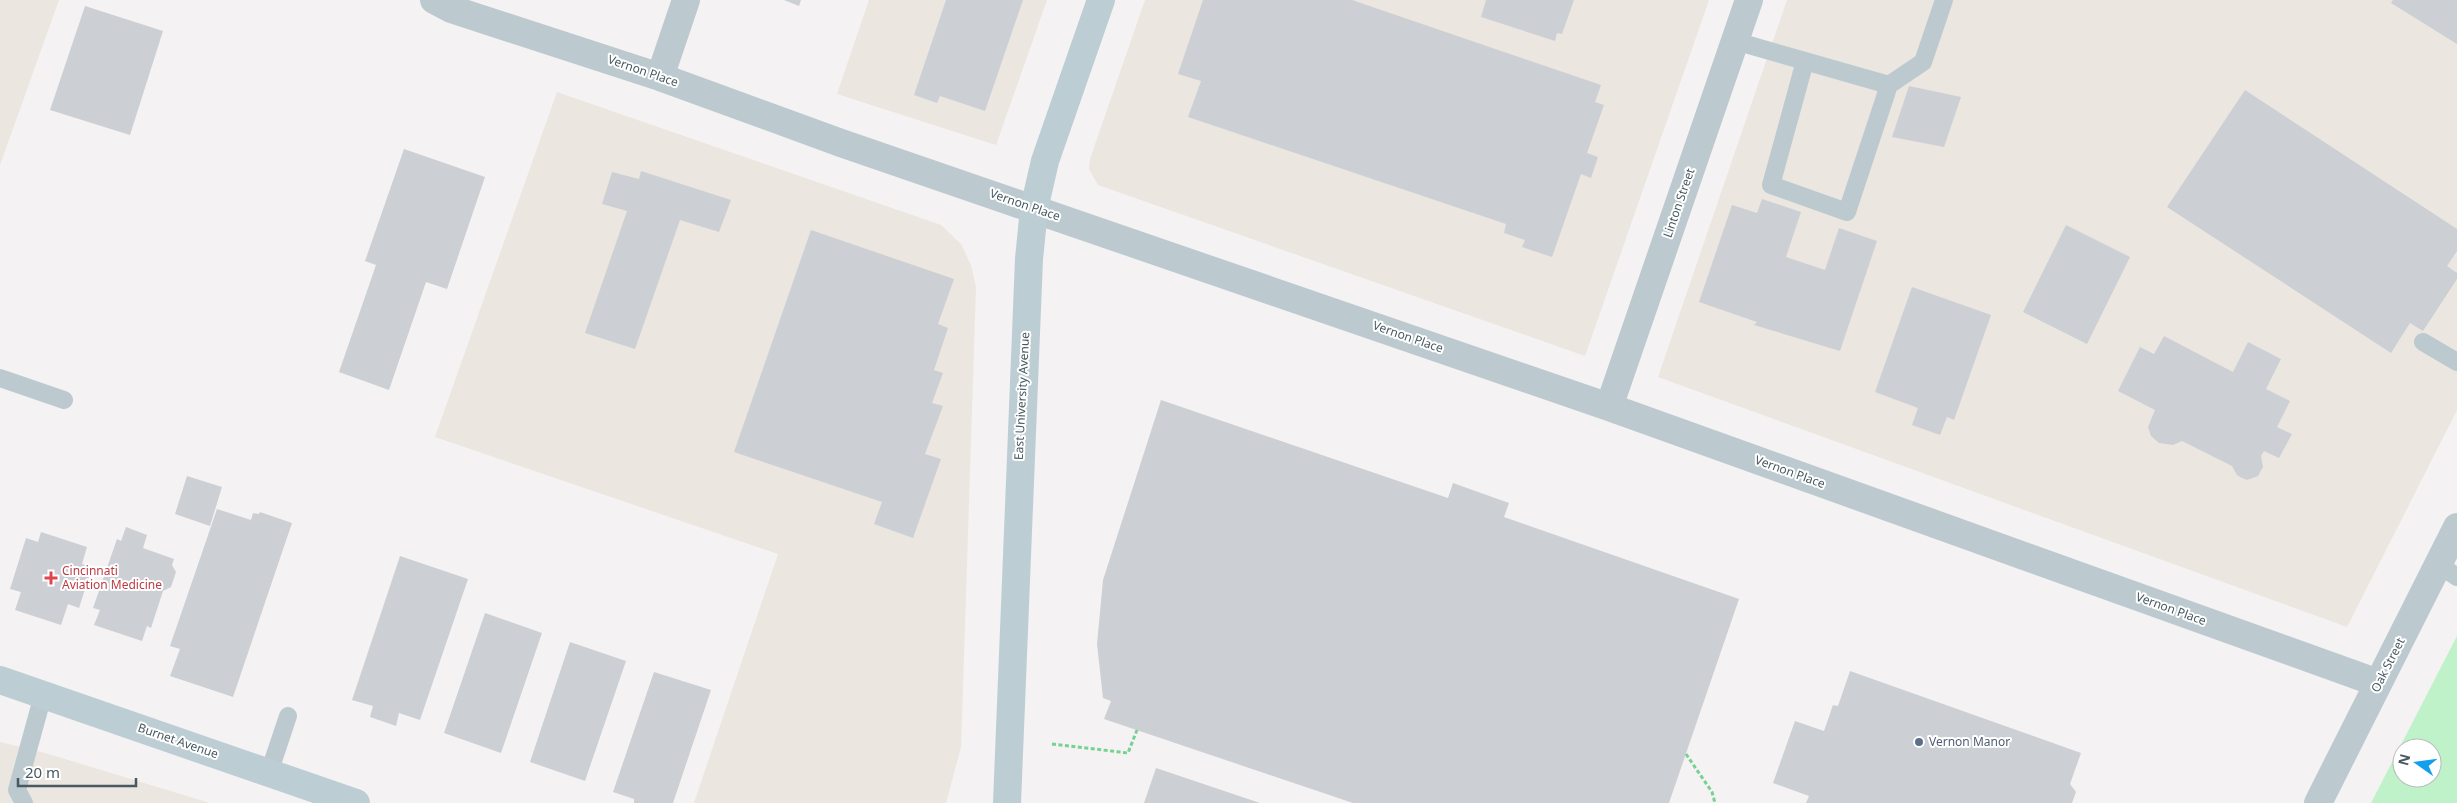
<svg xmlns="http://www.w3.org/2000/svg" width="2457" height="803" viewBox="0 0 2457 803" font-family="'Noto Sans',sans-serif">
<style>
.commercial{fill:#ebe6df}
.green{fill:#c0f2c9;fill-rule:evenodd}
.building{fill:#ccd0d4}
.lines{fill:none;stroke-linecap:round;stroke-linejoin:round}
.path{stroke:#76d292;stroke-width:3;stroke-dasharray:4 2.5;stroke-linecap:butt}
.lane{stroke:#bccacf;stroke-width:18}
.street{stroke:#bccacf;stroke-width:28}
.secondary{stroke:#bdcdd4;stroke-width:28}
.health-dot{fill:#e0444e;stroke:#fff;stroke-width:2}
.service-dot{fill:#5c6f8a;stroke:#fff;stroke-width:2}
.labels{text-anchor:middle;stroke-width:4;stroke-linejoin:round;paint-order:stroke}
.street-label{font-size:12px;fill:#485a60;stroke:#fff}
.health-label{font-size:12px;fill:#be3a42;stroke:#fff;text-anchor:start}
.service-label{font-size:12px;fill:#4e5e75;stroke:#fff;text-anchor:start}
</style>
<rect width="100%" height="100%" fill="#f4f2f2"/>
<path class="commercial" d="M 0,0 L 59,0 L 0,165 Z
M 869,0 L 1047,0 L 996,145 L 837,94 Z
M 1145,0 L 1709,0 L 1585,356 L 1098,185 L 1089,169 L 1090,159 Z
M 1787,0 L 2457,0 L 2457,410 L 2347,627 L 1658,377 Z
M 557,92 L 941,225 L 961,244 L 971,265 L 976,287 L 961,747 L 946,803 L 694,803 L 778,554 L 435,437 Z
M 0,742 L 45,753 L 210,803 L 0,803 Z"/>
<path class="green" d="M 2457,636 L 2457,803 L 2371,803 ZM 2402,748 L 2432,748 L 2432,778 L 2402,778 Z"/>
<path class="building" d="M 784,0 L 801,0 L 799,6 Z
M 946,0 L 1023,0 L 985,111 L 940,96 L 937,103 L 914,95 Z
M 1203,0 L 1352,0 L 1601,85 L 1595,102 L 1604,105 L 1587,153 L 1598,157 L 1591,178 L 1581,174 L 1552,257 L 1522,247 L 1525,240 L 1504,233 L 1506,224 L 1188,117 L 1201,81 L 1178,74 Z
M 1486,0 L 1574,0 L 1562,34 L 1557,33 L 1555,41 L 1481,17 Z
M 2393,0 L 2457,0 L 2457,44 L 2391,3 Z
M 85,6 L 163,31 L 130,135 L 50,110 Z
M 1909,86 L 1961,97 L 1944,147 L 1892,137 Z
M 2245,90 L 2457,229 L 2457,251 L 2447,266 L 2457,273 L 2457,279 L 2423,331 L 2410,323 L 2391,353 L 2167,207 Z
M 404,149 L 485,177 L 447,289 L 426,282 L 389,390 L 339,372 L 376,265 L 365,261 Z
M 641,171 L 731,200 L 719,232 L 680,220 L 635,349 L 585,333 L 627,211 L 602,204 L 612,172 L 639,179 Z
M 1762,199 L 1801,212 L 1786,257 L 1825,270 L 1839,228 L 1877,241 L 1840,351 L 1754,325 L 1757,322 L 1699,302 L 1732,205 L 1757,213 Z
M 2066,225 L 2130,257 L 2087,344 L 2023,312 Z
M 811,230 L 954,279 L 938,324 L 948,328 L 934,370 L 943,373 L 932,403 L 943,406 L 925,454 L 941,459 L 913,538 L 874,524 L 882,502 L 734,452 Z
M 1912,287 L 1991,315 L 1954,420 L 1947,417 L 1940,435 L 1912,425 L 1918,408 L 1875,392 Z
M 2164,336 L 2233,372 L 2248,342 L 2281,359 L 2266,389 L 2290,401 L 2277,427 L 2292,434 L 2279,458 L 2264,451 L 2261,456 L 2263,467 L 2258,476 L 2247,480 L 2242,478 L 2237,475 L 2232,466 L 2182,441 L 2173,445 L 2159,443 L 2151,436 L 2148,427 L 2155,410 L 2118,391 L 2140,347 L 2154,354 Z
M 1161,400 L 1448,498 L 1453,483 L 1509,503 L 1504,517 L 1739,599 L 1669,803 L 1353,803 L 1104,719 L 1111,701 L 1103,698 L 1097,644 L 1103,580 Z
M 187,476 L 222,487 L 210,526 L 175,514 Z
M 217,509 L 251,520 L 253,513 L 259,514 L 260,512 L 292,523 L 233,697 L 170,676 L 180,649 L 170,646 Z
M 126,527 L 147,535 L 143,548 L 174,559 L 172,565 L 176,572 L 171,587 L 163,591 L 151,628 L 147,626 L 142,641 L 94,625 L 100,610 L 93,608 L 117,539 L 121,541 Z
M 41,532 L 87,547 L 82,564 L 92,567 L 79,608 L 68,604 L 61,625 L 15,610 L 21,592 L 10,589 L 26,538 L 38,542 Z
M 400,556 L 468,579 L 420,720 L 399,713 L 396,726 L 370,717 L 373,706 L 352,700 Z
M 485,613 L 542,633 L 501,753 L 444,733 Z
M 570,642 L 626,661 L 585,781 L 530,762 Z
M 1850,671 L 2081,753 L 2070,784 L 2076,792 L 2072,803 L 1806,803 L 1809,796 L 1773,783 L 1795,721 L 1824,731 L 1833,705 L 1838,706 Z
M 654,672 L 711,690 L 673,803 L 634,803 L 634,799 L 613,792 Z
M 1156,768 L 1260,803 L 1144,803 Z"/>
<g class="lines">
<path class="path" d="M 1052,744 L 1128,753 L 1137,730
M 1686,754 L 1712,792 L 1715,803"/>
<path class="lane" d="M 1735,41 L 1889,85 L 1847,212 L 1771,185 L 1805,61
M 1889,85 L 1923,62 L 1944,0
M 2423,342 L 2457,362
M 0,378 L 64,400
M 2438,564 L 2457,577
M 269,773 L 288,716
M 24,803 L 17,790 L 43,695"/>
<path class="street" d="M 434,0 L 451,9 L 660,77 L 841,143 L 1609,407 L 2378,683
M 660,77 L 686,0
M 1609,407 L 1749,0
M 2318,803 L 2457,527"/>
<path class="secondary" d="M 0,680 L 356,803
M 1007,803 L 1029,259 L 1034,209 L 1045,161 L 1101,0"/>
</g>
<path class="health-dot" d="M48.5 570.5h5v5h5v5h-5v5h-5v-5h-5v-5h5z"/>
<circle class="service-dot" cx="1919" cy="742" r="5"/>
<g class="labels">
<g class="street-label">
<text transform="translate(643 71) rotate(19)" y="4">Vernon Place</text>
<text transform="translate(1679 203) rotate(-71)" y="4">Linton Street</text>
<text transform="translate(1025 205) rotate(19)" y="4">Vernon Place</text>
<text transform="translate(1408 337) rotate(19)" y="4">Vernon Place</text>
<text transform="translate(1022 396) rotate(-87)" y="4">East University Avenue</text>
<text transform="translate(1790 472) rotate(20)" y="4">Vernon Place</text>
<text transform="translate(2171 609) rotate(20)" y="4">Vernon Place</text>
<text transform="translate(2388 665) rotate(-63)" y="4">Oak Street</text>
<text transform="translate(178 741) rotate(19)" y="4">Burnet Avenue</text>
</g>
<g class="health-label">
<text x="62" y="575">Cincinnati<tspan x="62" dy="14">Aviation Medicine</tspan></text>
</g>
<g class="service-label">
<text x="1929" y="746">Vernon Manor</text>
</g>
</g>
<g transform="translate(2417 763) rotate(284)"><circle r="24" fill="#ffffff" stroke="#b6bdbf"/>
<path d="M0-4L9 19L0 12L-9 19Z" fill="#139fed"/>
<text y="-8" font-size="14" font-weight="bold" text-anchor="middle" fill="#485a60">N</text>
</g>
<path d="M18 778v8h118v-8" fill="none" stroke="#485a60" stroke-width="2.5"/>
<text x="25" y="778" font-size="15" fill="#485a60" stroke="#ffffff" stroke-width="4" paint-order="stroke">20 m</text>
</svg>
